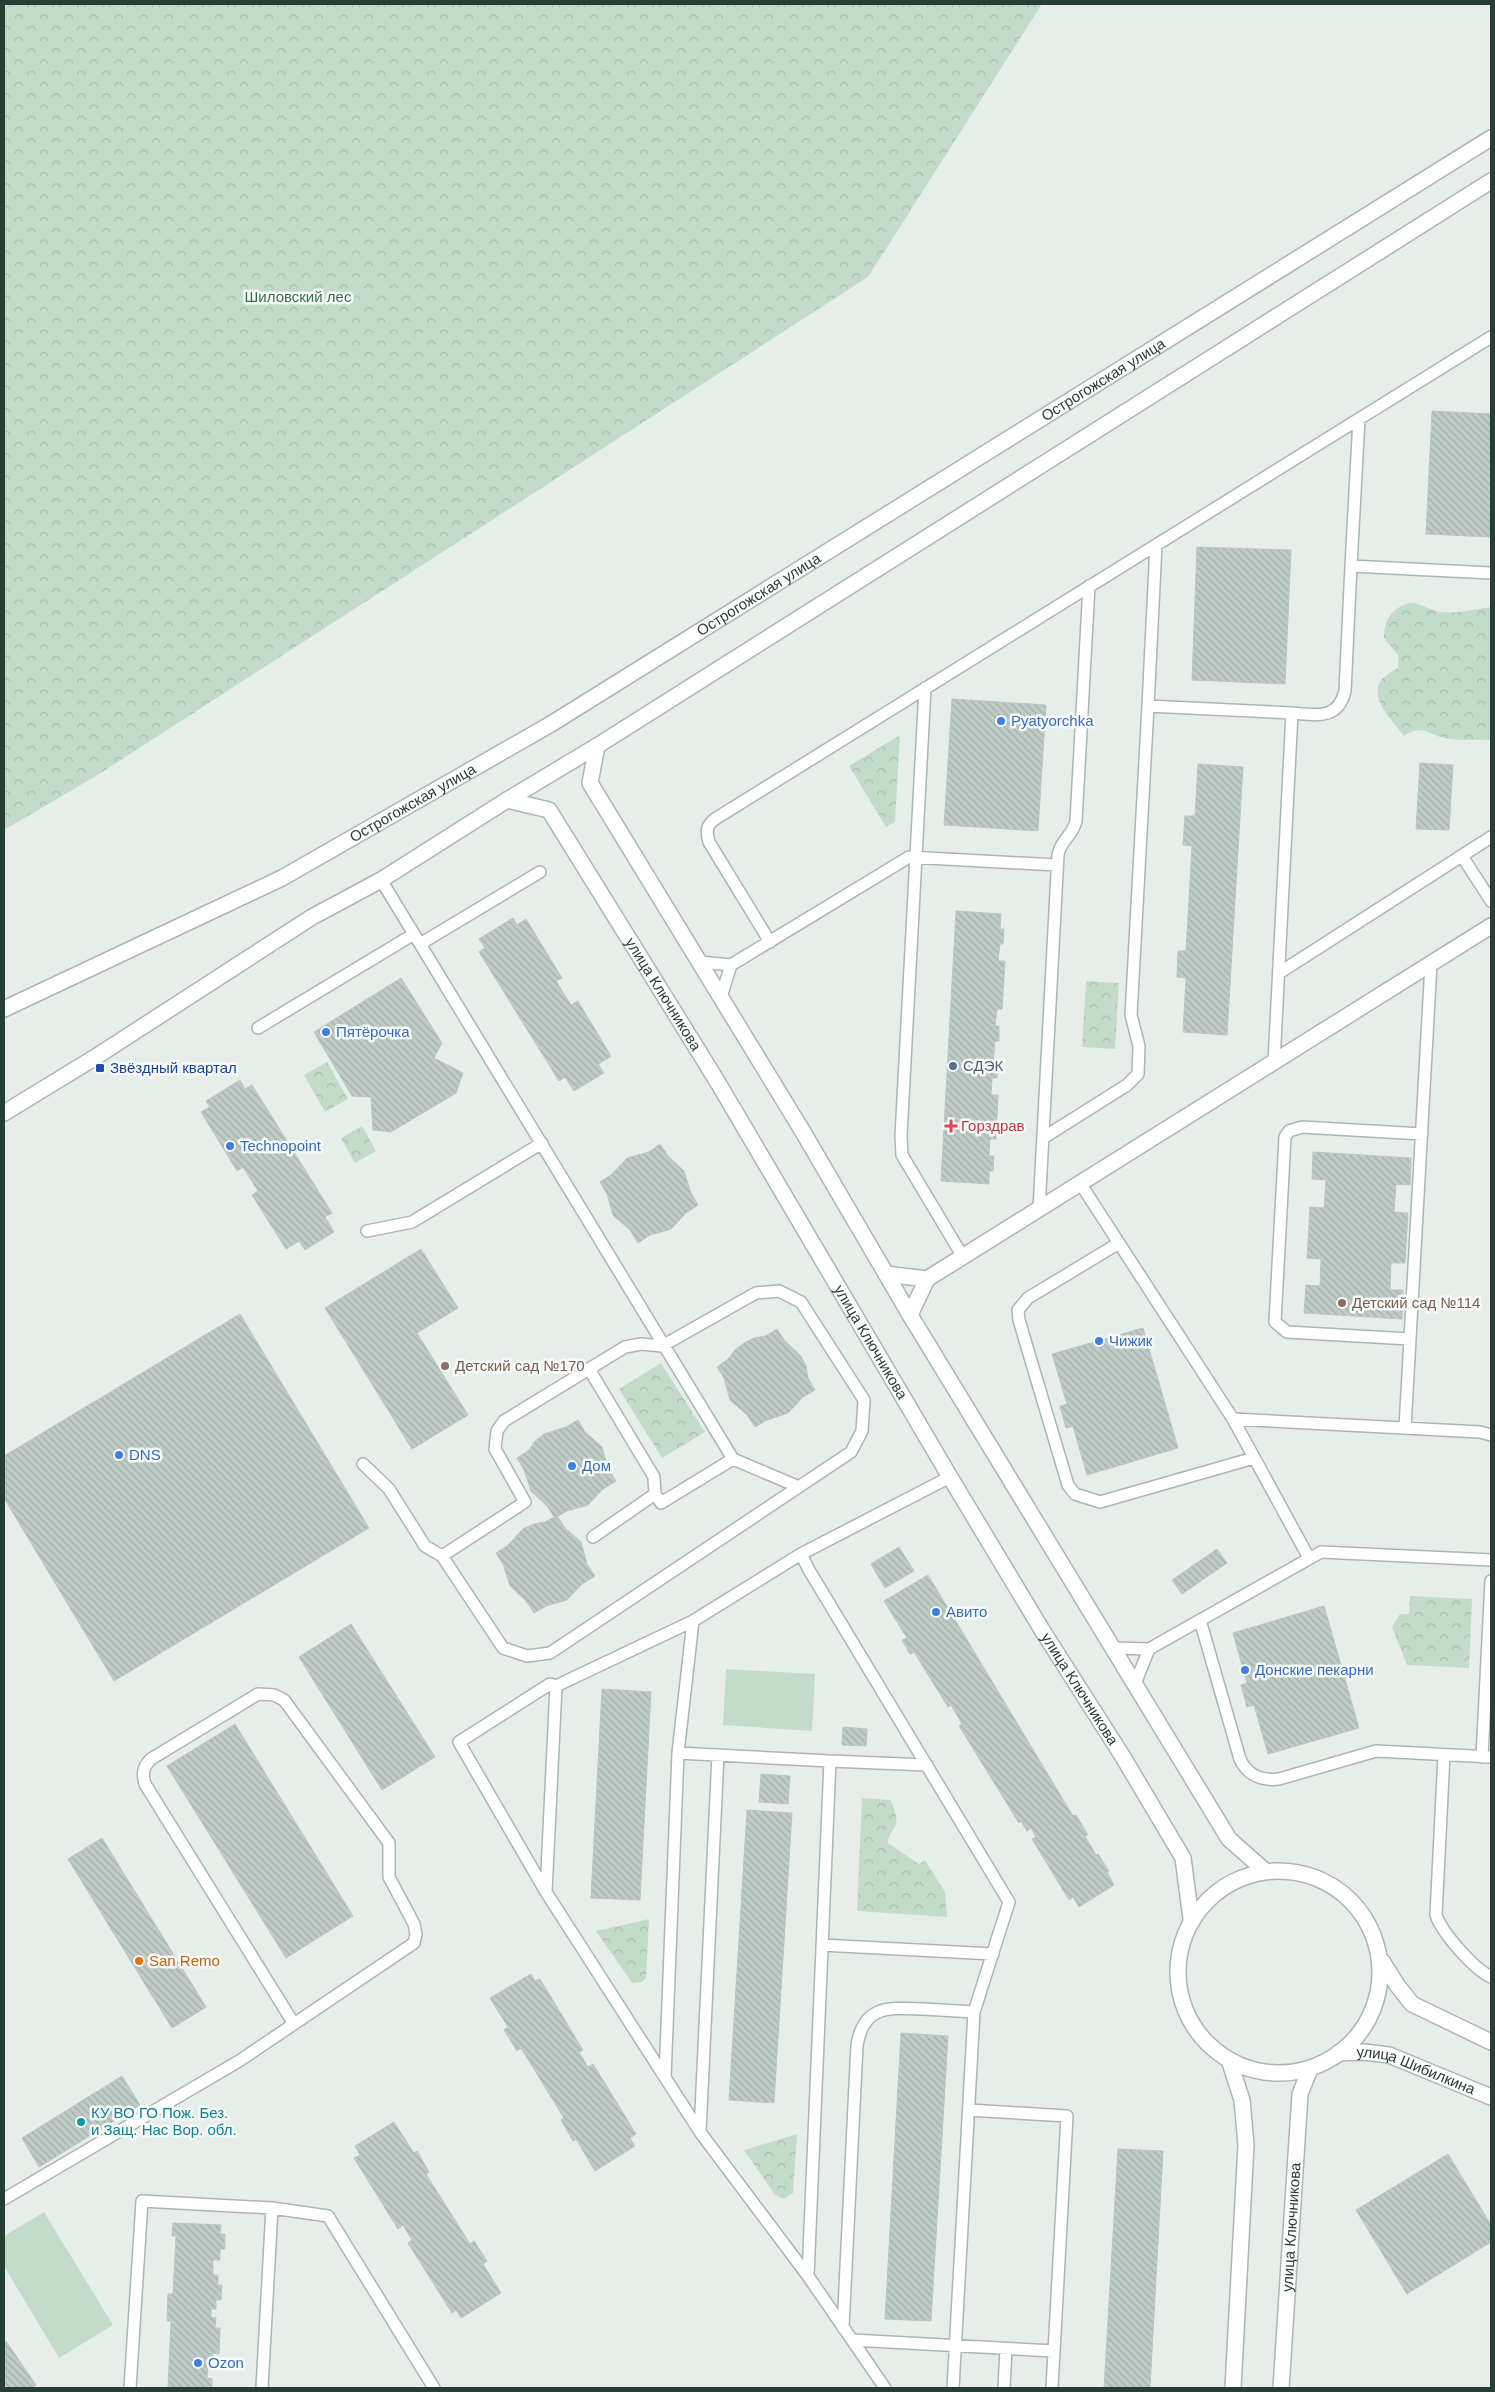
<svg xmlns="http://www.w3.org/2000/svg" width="1495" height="2392" viewBox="0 0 1495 2392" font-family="Arial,sans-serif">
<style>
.forest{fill:url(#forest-crowns)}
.pitch{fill:#c3dcc9}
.building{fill:url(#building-back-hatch);stroke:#bac7c1}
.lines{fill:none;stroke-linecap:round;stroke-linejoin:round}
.service-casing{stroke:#aab6b1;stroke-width:14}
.minor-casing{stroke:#aab6b1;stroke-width:18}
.tertiary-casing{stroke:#aab6b1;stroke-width:18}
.service{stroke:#fff;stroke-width:11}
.minor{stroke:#fff;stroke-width:15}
.tertiary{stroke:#fff;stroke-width:15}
.shop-dot{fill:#3f7fe0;stroke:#f7faf9;stroke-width:2}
.service-dot{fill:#5c6f8a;stroke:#f7faf9;stroke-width:2}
.transit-dot{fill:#1a4fb4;stroke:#f7faf9;stroke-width:2}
.health-dot{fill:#e0444e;stroke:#f7faf9;stroke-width:2}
.education-dot{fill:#8d6e63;stroke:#f7faf9;stroke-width:2}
.food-dot{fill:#e8710a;stroke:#f7faf9;stroke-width:2}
.culture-dot{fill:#0f9aa8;stroke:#f7faf9;stroke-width:2}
.labels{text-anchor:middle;stroke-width:5;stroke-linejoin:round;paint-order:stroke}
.park-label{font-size:15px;fill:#36714a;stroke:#f7faf9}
.street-label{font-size:15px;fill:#273e37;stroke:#f7faf9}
.shop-label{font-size:15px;fill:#366cbe;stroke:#f7faf9;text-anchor:start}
.service-label{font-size:15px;fill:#4e5e75;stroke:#f7faf9;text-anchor:start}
.transit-label{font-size:15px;fill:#164399;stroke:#f7faf9;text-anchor:start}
.health-label{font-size:15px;fill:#be3a42;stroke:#f7faf9;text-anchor:start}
.education-label{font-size:15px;fill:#785e54;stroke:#f7faf9;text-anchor:start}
.food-label{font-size:15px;fill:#c56008;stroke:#f7faf9;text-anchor:start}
.culture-label{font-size:15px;fill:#0d838f;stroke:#f7faf9;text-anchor:start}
</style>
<defs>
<pattern id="forest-crowns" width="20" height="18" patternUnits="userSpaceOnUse" patternTransform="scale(1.25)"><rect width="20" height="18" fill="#c3dcc9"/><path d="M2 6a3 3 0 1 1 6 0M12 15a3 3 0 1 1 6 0" fill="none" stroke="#a8bead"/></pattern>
<pattern id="building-back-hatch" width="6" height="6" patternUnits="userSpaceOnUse" patternTransform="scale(1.25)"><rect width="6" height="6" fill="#bfcbc6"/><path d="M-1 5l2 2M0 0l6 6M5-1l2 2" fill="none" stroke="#a4afab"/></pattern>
</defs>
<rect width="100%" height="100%" fill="#e7eeea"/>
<path class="forest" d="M 4,4 L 1042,4 L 868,277 L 96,776 L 4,830 Z
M 1411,603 C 1423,604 1430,610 1441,612 C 1457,614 1475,609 1491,607 L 1491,740 C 1476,739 1458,741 1444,738 C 1427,734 1422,724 1404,736 C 1386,713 1358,687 1398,668 L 1398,655 L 1384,638 C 1384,619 1392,607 1411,603 Z
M 900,735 L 895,822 L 886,827 L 849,766 Z
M 1086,981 L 1119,983 L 1115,1049 L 1082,1047 Z
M 327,1062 L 348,1099 L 325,1112 L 304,1075 Z
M 362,1126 L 376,1151 L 355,1163 L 341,1138 Z
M 661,1363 L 705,1432 L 662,1458 L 619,1389 Z
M 1410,1596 L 1472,1599 L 1469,1668 L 1407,1665 L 1392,1627 L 1400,1614 L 1409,1614 Z
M 862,1798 L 891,1800 C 893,1807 898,1816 896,1824 C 893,1832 888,1834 888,1843 L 919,1864 L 925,1860 L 945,1892 L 947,1917 L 857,1911 Z
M 649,1919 L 646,1978 L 642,1982 L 632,1983 L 596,1931 Z
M 797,2134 L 793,2193 L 784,2199 L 775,2195 L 744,2150 Z"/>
<path class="pitch" d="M 726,1669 L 815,1674 L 812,1731 L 723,1725 Z
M 44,2212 L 113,2325 L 59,2358 L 4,2266 L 4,2236 Z"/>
<path class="building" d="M 1432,411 L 1491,414 L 1491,537 L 1426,534 Z
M 1197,547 L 1291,550 L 1285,684 L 1192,680 Z
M 952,699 L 1046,705 L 1038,831 L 944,825 Z
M 1420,763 L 1453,765 L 1449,830 L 1416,829 Z
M 1198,764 L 1243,767 L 1227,1035 L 1183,1032 L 1186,978 L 1177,977 L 1178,951 L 1186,951 L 1192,846 L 1183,845 L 1185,816 L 1195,816 Z
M 956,911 L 1001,914 L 1000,929 L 1004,929 L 1003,944 L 1000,944 L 998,961 L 1005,961 L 1002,1009 L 997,1009 L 995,1026 L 999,1026 L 999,1041 L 995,1041 L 993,1064 L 998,1064 L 997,1078 L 992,1078 L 991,1095 L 998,1095 L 996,1139 L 990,1139 L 989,1156 L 994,1156 L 993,1171 L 989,1171 L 989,1184 L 941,1181 Z
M 513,918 L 517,925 L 526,919 L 562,978 L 556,981 L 571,1005 L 578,1001 L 611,1056 L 598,1064 L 604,1073 L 574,1091 L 565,1077 L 559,1081 L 479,952 L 485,948 L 479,939 Z
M 401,978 L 442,1043 L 434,1058 L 463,1073 L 456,1093 L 391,1132 L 373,1130 L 371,1097 L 352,1096 L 314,1032 Z
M 240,1080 L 245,1089 L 252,1085 L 332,1213 L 325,1217 L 334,1232 L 305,1250 L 299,1241 L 286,1249 L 252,1195 L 258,1191 L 243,1167 L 237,1171 L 201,1112 L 210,1107 L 206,1101 Z
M 660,1144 L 668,1156 L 684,1171 L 691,1193 L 698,1205 L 686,1213 L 671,1229 L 650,1235 L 638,1243 L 630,1230 L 613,1215 L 607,1194 L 600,1182 L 611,1175 L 627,1158 L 649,1152 Z
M 1313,1152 L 1411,1158 L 1410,1185 L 1396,1184 L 1394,1212 L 1408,1213 L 1405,1263 L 1391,1263 L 1390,1290 L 1403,1290 L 1402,1319 L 1304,1313 L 1306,1285 L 1320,1286 L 1321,1259 L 1307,1258 L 1310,1207 L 1324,1208 L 1326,1180 L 1312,1179 Z
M 421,1249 L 458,1308 L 417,1333 L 468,1415 L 412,1449 L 325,1308 Z
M 240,1314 L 369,1528 L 114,1681 L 4,1498 L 4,1456 Z
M 1143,1328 L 1178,1448 L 1087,1475 L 1073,1426 L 1066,1428 L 1060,1406 L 1067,1404 L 1052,1354 Z
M 777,1329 L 785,1341 L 801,1356 L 806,1366 L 808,1378 L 815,1390 L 803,1397 L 788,1413 L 767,1420 L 755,1427 L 747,1415 L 730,1400 L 724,1378 L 717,1367 L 728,1359 L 735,1350 L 744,1343 L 754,1338 L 766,1336 Z
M 578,1420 L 585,1432 L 602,1447 L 608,1469 L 616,1481 L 603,1489 L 588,1505 L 567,1511 L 555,1518 L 547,1506 L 531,1491 L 524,1470 L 517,1458 L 529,1450 L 535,1441 L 544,1434 L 566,1427 Z
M 554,1517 L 558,1517 L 564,1527 L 581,1542 L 587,1564 L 595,1576 L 582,1584 L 567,1600 L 546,1606 L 534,1613 L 526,1601 L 510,1586 L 503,1564 L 496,1553 L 508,1545 L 523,1529 L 534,1524 L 545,1522 Z
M 899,1547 L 914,1571 L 885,1588 L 871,1564 Z
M 1217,1549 L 1227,1563 L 1182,1594 L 1172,1580 Z
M 928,1575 L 1073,1816 L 1076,1815 L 1088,1835 L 1085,1836 L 1096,1855 L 1098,1854 L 1109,1871 L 1107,1872 L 1114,1885 L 1079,1907 L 1073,1897 L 1069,1900 L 1032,1839 L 1036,1837 L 1031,1828 L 1027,1831 L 1021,1821 L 1019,1823 L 959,1726 L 962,1724 L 951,1705 L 948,1707 L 914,1652 L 910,1654 L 902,1640 L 907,1638 L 884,1601 Z
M 1324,1606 L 1359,1728 L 1268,1754 L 1254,1705 L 1247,1707 L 1241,1685 L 1247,1683 L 1233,1633 Z
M 351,1624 L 435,1757 L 382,1790 L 299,1657 Z
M 602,1689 L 651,1692 L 640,1900 L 591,1898 Z
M 235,1724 L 353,1916 L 286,1958 L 167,1766 Z
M 843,1727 L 867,1729 L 866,1746 L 842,1745 Z
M 761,1774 L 790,1776 L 788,1804 L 759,1802 Z
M 747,1810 L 792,1813 L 774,2103 L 729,2100 Z
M 102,1838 L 206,2007 L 172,2028 L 68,1859 Z
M 531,1974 L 535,1981 L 540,1979 L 583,2050 L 579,2052 L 588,2067 L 593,2064 L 636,2134 L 630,2138 L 635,2146 L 595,2171 L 576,2139 L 573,2141 L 561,2120 L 564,2118 L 521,2048 L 517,2051 L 504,2030 L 508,2027 L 490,1998 Z
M 901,2033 L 948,2036 L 931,2321 L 885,2319 Z
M 122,2076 L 140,2105 L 39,2167 L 22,2138 Z
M 394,2122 L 414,2153 L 417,2151 L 429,2172 L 426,2174 L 470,2244 L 474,2241 L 487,2261 L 483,2264 L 501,2293 L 461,2318 L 456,2310 L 452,2313 L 408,2243 L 412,2240 L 403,2225 L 398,2229 L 354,2158 L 360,2155 L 355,2146 Z
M 1118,2149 L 1163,2151 L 1150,2388 L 1104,2388 Z
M 1448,2154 L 1491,2225 L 1491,2242 L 1407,2294 L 1356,2210 Z
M 173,2223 L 221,2225 L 220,2234 L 225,2234 L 225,2249 L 220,2249 L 220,2260 L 213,2260 L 213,2275 L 218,2275 L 218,2285 L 222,2285 L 221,2300 L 216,2300 L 216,2309 L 211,2309 L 211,2317 L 216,2318 L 215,2328 L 220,2328 L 219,2354 L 213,2353 L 213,2362 L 208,2361 L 207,2378 L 212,2379 L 212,2388 L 214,2388 L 168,2388 L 171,2321 L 167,2321 L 168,2294 L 173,2294 L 176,2236 L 172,2236 Z
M 6,2341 L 36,2385 L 32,2388 L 4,2388 L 4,2342 Z"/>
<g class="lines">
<defs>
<path id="service" d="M 1351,566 L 1359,419
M 925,688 L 901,1136 L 902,1155 L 963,1257
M 1148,706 L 1156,545
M 1292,713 C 1317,715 1338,720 1345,691 L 1351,566 L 1491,573
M 1462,856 L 1491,901
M 414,934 L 733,1459 L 661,1503 L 655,1494
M 770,942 L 709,842 C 706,831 706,826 715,819 L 1491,337
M 420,944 L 540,872
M 700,962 L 731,965 L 909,857 L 1057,865
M 1279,973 L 1491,837
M 721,997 L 731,965
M 258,1028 L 414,934 L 381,880
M 1043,1138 L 1127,1085 L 1138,1074 L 1139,1046 L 1131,1015 L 1148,706 L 1292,713 L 1274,1062
M 1080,1183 L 1233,1419 L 1309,1558
M 1039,1209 L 1058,855 C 1060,841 1073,835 1076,821 L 1089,586
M 367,1231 L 412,1222 L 542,1143
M 1119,1243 L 1028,1298 L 1018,1310 L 1019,1320 L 1068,1485 L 1075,1494 L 1100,1502 L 1254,1458
M 1410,1339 L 1287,1332 L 1275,1322 L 1285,1137 L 1289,1131 L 1302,1127 L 1422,1134
M 589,1369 L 654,1477 L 655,1494 L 593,1537
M 1233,1419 L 1480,1432 L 1491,1435
M 1405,1428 L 1431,964
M 733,1459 L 799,1487
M 363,1464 L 389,1489 L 425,1546 L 442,1556 L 503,1648 L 527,1656 L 550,1653 L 851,1452 L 862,1431 L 864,1400 L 801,1302 L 779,1291 L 756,1293 L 662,1346 L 641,1344 L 625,1347 L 504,1421 L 497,1431 L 495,1449 L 525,1502 L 442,1556
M 801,1554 L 809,1570 L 1009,1902 L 974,2012 L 953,2388
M 1200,1620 L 1240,1759 C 1247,1775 1262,1781 1279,1779 L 1376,1751 L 1491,1757
M 693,1621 L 678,1753 L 830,1761 L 808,2276
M 1113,1648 L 1149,1649 L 1321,1552 L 1491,1560
M 1135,1684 L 1149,1649
M 1444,1755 L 1436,1915 C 1442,1933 1474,1969 1491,1977
M 1482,1757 L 1491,1581
M 830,1761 L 927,1765
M 546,1892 L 556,1686
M 822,1945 L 993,1954
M 665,2077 L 678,1753
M 969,2110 L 1067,2116 L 1052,2388
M 700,2132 L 718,1755
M 4,2199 L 239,2061 L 414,1943 L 416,1934 L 414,1924 L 389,1877 L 389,1843 L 284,1700 L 274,1695 L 258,1694 L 151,1759 C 143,1767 142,1773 145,1784 L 294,2024
M 843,2328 L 857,2045 C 864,2004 890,2008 923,2009 C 940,2010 957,2011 974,2012
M 852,2340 L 1054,2351
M 130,2388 L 142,2201 L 272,2208 L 328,2216 L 434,2388
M 262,2388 L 272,2208
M 885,2388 L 808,2276 L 700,2132 L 546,1892 L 459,1742 L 550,1684 L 556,1686 L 693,1621 L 801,1554 L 950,1477
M 1004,2388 L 1006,2349"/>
<g id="minor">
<path d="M 597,746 L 590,783 L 803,1132 L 910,1315 L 1229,1839 L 1264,1870"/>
<path id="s1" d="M 507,800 L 549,810 L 717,1081 L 950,1477 L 1042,1630 L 1123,1757 L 1183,1858 L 1191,1919"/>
<path d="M 886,1274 L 927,1279"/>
<path d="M 910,1315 L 927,1279 L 1491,926"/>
<circle cx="1279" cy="1972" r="101"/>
<path d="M 1382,1961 L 1397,1985 L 1412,2004 L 1491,2042"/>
<path id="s2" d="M 1338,2053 L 1364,2052 L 1389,2055 L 1491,2097"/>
<path d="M 1230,2063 L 1242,2100 L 1246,2145 L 1233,2388"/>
<path id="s3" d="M 1281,2388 L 1300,2094 L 1310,2069"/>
</g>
<g id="tertiary">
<path id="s4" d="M 4,1009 L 282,878 L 551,724 L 1491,138"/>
<path d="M 4,1113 L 94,1058 L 312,917 L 381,880 L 507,800 L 597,746 L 1491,181"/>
</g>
</defs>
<use href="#service" class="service-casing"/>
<use href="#minor" class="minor-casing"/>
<use href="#tertiary" class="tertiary-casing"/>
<use href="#service" class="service"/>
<use href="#minor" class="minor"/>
<use href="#tertiary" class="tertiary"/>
</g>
<g class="shop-dot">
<circle cx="1001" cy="721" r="5"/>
<circle cx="326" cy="1032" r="5"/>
<circle cx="230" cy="1146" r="5"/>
<circle cx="1099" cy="1341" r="5"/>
<circle cx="119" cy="1455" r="5"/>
<circle cx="572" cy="1466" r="5"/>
<circle cx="936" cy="1612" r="5"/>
<circle cx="1245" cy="1670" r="5"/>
<circle cx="198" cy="2363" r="5"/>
</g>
<circle class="service-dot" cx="953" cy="1066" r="5"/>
<rect class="transit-dot" x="95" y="1063" width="10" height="10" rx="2.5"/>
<path class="health-dot" d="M948.5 1118.5h5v5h5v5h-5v5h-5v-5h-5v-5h5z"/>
<g class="education-dot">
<circle cx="1342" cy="1303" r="5"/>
<circle cx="445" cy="1366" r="5"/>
</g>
<circle class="food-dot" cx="139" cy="1961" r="5"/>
<circle class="culture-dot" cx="81" cy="2122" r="5"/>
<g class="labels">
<g class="park-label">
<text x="298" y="302">Шиловский лес</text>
</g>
<g class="street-label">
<text dy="5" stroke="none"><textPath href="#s4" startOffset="1268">Острогожская улица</textPath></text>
<text dy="5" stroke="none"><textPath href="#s4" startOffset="862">Острогожская улица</textPath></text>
<text dy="5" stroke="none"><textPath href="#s4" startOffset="458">Острогожская улица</textPath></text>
<text dy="5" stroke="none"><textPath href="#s1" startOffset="260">улица Ключникова</textPath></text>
<text dy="5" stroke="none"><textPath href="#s1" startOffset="665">улица Ключникова</textPath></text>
<text dy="5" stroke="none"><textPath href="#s1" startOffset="1070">улица Ключникова</textPath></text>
<text dy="5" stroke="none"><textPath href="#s2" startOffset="81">улица Шибилкина</textPath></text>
<text dy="5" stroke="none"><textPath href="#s3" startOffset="161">улица Ключникова</textPath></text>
</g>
<g class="shop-label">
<text x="1011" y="726">Pyatyorchka</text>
<text x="336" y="1037">Пятёрочка</text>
<text x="240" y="1151">Technopoint</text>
<text x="1109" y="1346">Чижик</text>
<text x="129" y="1460">DNS</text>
<text x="582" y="1471">Дом</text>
<text x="946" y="1617">Авито</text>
<text x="1255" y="1675">Донские пекарни</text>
<text x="208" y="2368">Ozon</text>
</g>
<g class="service-label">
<text x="963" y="1071">СДЭК</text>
</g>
<g class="transit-label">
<text x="110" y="1073">Звёздный квартал</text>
</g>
<g class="health-label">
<text x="961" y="1131">Горздрав</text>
</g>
<g class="education-label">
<text x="1352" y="1308">Детский сад №114</text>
<text x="455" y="1371">Детский сад №170</text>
</g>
<g class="food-label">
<text x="149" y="1966">San Remo</text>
</g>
<g class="culture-label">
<text x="91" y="2118">КУ ВО ГО Пож. Без.<tspan x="91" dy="17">и Защ. Нас Вор. обл.</tspan></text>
</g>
</g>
<rect width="1495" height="2392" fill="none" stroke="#273e37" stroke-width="10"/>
</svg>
